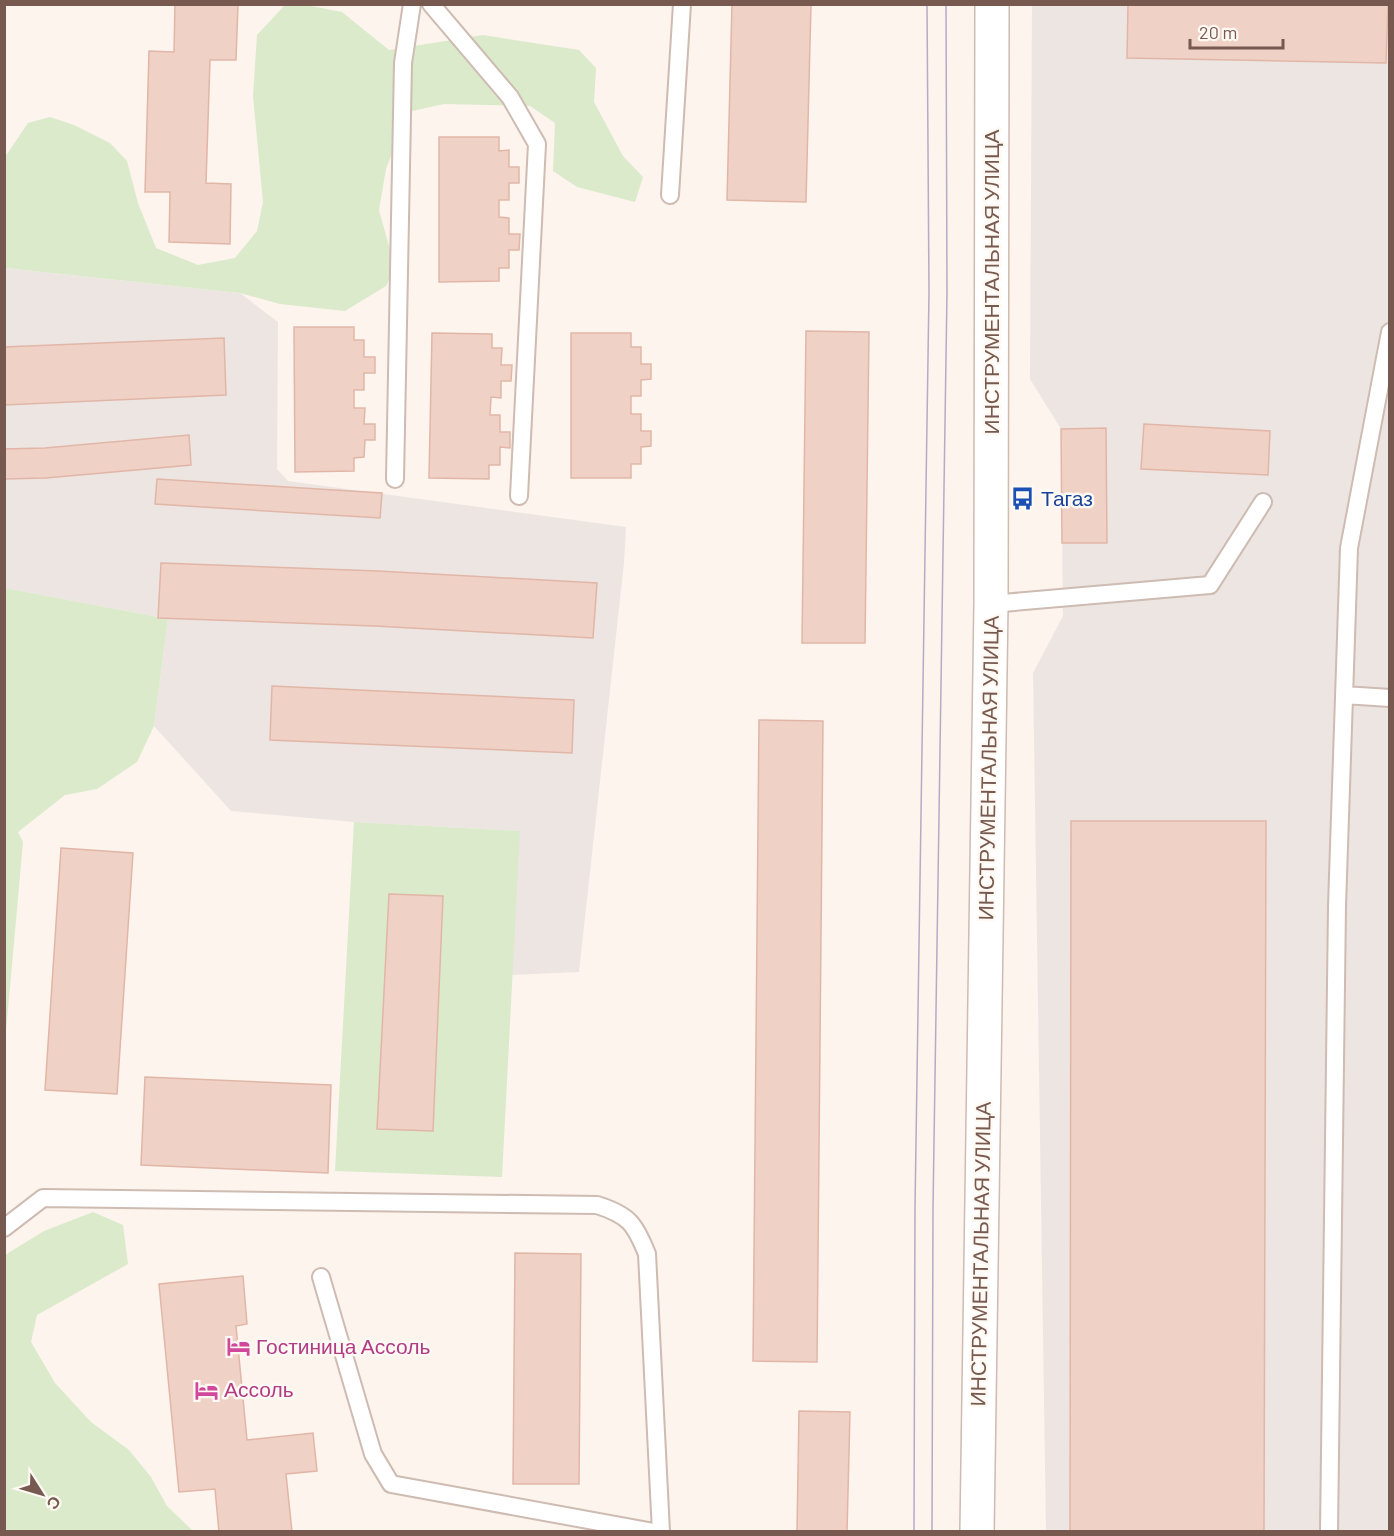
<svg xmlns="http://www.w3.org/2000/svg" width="1394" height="1536" viewBox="0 0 1394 1536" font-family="Barlow,sans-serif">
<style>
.industrial{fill:#ece5e2}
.green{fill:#dbeacb;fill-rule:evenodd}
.building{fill:#f0d1c6;stroke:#e1b6a7;stroke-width:1.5}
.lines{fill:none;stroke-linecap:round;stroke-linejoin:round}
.service-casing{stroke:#cebbb2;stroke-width:20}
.tertiary-casing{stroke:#cebbb2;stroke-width:36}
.service{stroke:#fff;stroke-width:16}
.tertiary{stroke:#fff;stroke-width:33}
.tram{stroke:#b6aac7;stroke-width:1.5}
.labels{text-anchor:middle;stroke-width:5;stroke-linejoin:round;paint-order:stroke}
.street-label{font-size:21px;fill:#775950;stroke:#fef9f3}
.transit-label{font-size:21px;fill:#164399;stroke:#fef9f3;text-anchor:start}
.hotel-label{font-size:21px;fill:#b23c85;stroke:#fef9f3;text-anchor:start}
</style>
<rect width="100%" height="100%" fill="#fcf4ed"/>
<path class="industrial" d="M 1032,5 L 1389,5 L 1389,1531 L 1046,1531 L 1033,673 L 1063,616 L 1061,429 L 1030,379 Z
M 4,268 L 240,293 L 278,322 L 277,469 L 288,481 L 626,527 L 624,563 L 579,972 L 512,975 L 519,831 L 354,822 L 231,811 L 154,726 L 168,619 L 5,588 Z"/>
<path class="green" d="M 285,5 L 306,5 L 342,12 L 389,50 L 483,35 L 579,50 L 596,68 L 594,102 L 623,156 L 643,177 L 635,202 L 577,187 L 553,171 L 555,123 L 530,106 L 444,104 L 394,115 L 397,140 L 386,169 L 379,210 L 395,268 L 386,286 L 345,311 L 280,304 L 240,293 L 5,268 L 5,157 L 28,123 L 50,117 L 74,125 L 110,143 L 127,161 L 138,203 L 156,248 L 198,265 L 235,258 L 257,231 L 263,202 L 253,96 L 257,35 Z
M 5,588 L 168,619 L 154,726 L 137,762 L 97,789 L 65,795 L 18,832 L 23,842 L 5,1043 Z
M 354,822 L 520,831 L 502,1177 L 335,1171 ZM 389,895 L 443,896 L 433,1131 L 377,1129 Z
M 93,1212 L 123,1225 L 128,1264 L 37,1315 L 31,1342 L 55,1383 L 91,1422 L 129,1450 L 151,1477 L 167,1506 L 193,1531 L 5,1531 L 5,1255 L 44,1231 Z"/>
<path class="building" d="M 175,4 L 238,4 L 236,60 L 210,60 L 206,183 L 231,184 L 230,244 L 169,242 L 170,192 L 145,192 L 149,51 L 174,52 Z
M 732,4 L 811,4 L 806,202 L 727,200 Z
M 1128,4 L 1388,4 L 1386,63 L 1127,58 Z
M 439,137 L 499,137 L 499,151 L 509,150 L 509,167 L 519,167 L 519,183 L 509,183 L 509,200 L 499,200 L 499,217 L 509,218 L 509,234 L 520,234 L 519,250 L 509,250 L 509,268 L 499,268 L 499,281 L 439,282 Z
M 294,327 L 354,327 L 354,340 L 364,340 L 364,357 L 375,357 L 375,373 L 364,373 L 364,390 L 354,390 L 354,408 L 365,408 L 364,424 L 375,424 L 375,440 L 365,440 L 364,457 L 354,458 L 354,471 L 295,472 Z
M 806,331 L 869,332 L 865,643 L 802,643 Z
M 432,333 L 492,334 L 492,348 L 502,348 L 501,365 L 512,365 L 511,381 L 501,381 L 501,398 L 491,397 L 490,415 L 500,415 L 500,432 L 510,432 L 510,448 L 500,447 L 500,465 L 489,465 L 489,479 L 429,478 Z
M 571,333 L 631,333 L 631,347 L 641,347 L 641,364 L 651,364 L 651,379 L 641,380 L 641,396 L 631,396 L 631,414 L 641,414 L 641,431 L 651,431 L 651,446 L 641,447 L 641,464 L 631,464 L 631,478 L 571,478 Z
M 224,338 L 226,395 L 4,405 L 4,347 Z
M 1144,424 L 1270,431 L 1268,475 L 1141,469 Z
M 1106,428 L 1107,543 L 1062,543 L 1061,429 Z
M 189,435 L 191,465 L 46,478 L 4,479 L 4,449 L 45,448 Z
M 157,479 L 382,493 L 380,518 L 155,504 Z
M 161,563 L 378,571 L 597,583 L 593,638 L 375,626 L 158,618 Z
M 272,686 L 574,700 L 572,753 L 270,740 Z
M 759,720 L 823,721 L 817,1362 L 753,1361 Z
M 1071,821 L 1266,821 L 1264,1532 L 1070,1532 Z
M 61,848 L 133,853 L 117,1094 L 45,1090 Z
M 389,894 L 443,896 L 433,1131 L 377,1129 Z
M 145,1077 L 331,1085 L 328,1173 L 141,1165 Z
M 515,1253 L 581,1254 L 579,1484 L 513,1484 Z
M 243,1276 L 247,1324 L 236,1326 L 247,1440 L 313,1433 L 317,1471 L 286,1474 L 292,1532 L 219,1532 L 215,1489 L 179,1492 L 159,1284 Z
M 799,1411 L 850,1412 L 847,1532 L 797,1532 Z"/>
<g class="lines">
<defs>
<path id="service" d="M 431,4 L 510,97 L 537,144 L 519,496
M 670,195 L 682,4
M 395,479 L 403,63 L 412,4
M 991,604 L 1210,585 L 1263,502
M 1344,695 L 1390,698
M 4,1228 L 43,1198 L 597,1205 C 629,1215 635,1224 647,1254 L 661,1532
M 321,1277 L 373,1454 L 391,1484 L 654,1532
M 1329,1532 L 1337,906 L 1349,548 L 1390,332"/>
<path id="tertiary" d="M 977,1532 L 991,604 L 992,4"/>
</defs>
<use href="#service" class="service-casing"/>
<use href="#tertiary" class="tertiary-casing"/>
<use href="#service" class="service"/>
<use href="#tertiary" class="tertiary"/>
<path class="tram" d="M 914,1532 L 915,1207 L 929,292 L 927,4
M 932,1532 L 933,1208 L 947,292 L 946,4"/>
</g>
<defs>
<symbol id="bus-bare" viewBox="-9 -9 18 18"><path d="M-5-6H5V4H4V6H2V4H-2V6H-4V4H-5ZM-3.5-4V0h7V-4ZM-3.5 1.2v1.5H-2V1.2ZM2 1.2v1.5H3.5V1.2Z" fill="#1a4fb4" stroke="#fef9f3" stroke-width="2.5" paint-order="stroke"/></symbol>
<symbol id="hotel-bare" viewBox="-9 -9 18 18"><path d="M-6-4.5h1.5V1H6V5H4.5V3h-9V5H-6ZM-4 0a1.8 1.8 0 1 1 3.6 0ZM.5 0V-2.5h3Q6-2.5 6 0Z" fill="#d1479c" stroke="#fef9f3" stroke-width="2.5" paint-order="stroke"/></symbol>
</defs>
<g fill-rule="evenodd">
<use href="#bus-bare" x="1006" y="482" width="33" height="33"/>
<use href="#hotel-bare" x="222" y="1330" width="33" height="33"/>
<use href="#hotel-bare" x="190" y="1374" width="33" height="33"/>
</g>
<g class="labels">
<g class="street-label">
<text transform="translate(992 282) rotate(-90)" y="7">ИНСТРУМЕНТАЛЬНАЯ УЛИЦА</text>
<text transform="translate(989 768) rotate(-89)" y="7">ИНСТРУМЕНТАЛЬНАЯ УЛИЦА</text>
<text transform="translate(981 1254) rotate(-89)" y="7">ИНСТРУМЕНТАЛЬНАЯ УЛИЦА</text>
</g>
<g class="transit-label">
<text x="1041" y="506">Тагаз</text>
</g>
<g class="hotel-label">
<text x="256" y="1354">Гостиница Ассоль</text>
<text x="224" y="1397">Ассоль</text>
</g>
</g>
<rect width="1394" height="1536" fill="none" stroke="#775950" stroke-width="12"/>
<g transform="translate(42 1494) rotate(127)" stroke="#fef9f3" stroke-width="4.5" paint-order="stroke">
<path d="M0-4.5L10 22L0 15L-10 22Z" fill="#775950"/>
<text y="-9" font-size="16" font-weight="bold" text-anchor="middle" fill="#775950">С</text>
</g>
<path d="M1190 39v9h93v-9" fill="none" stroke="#775950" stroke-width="3"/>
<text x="1199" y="39" font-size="18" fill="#775950" stroke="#fef9f3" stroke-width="4.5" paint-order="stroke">20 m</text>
</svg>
